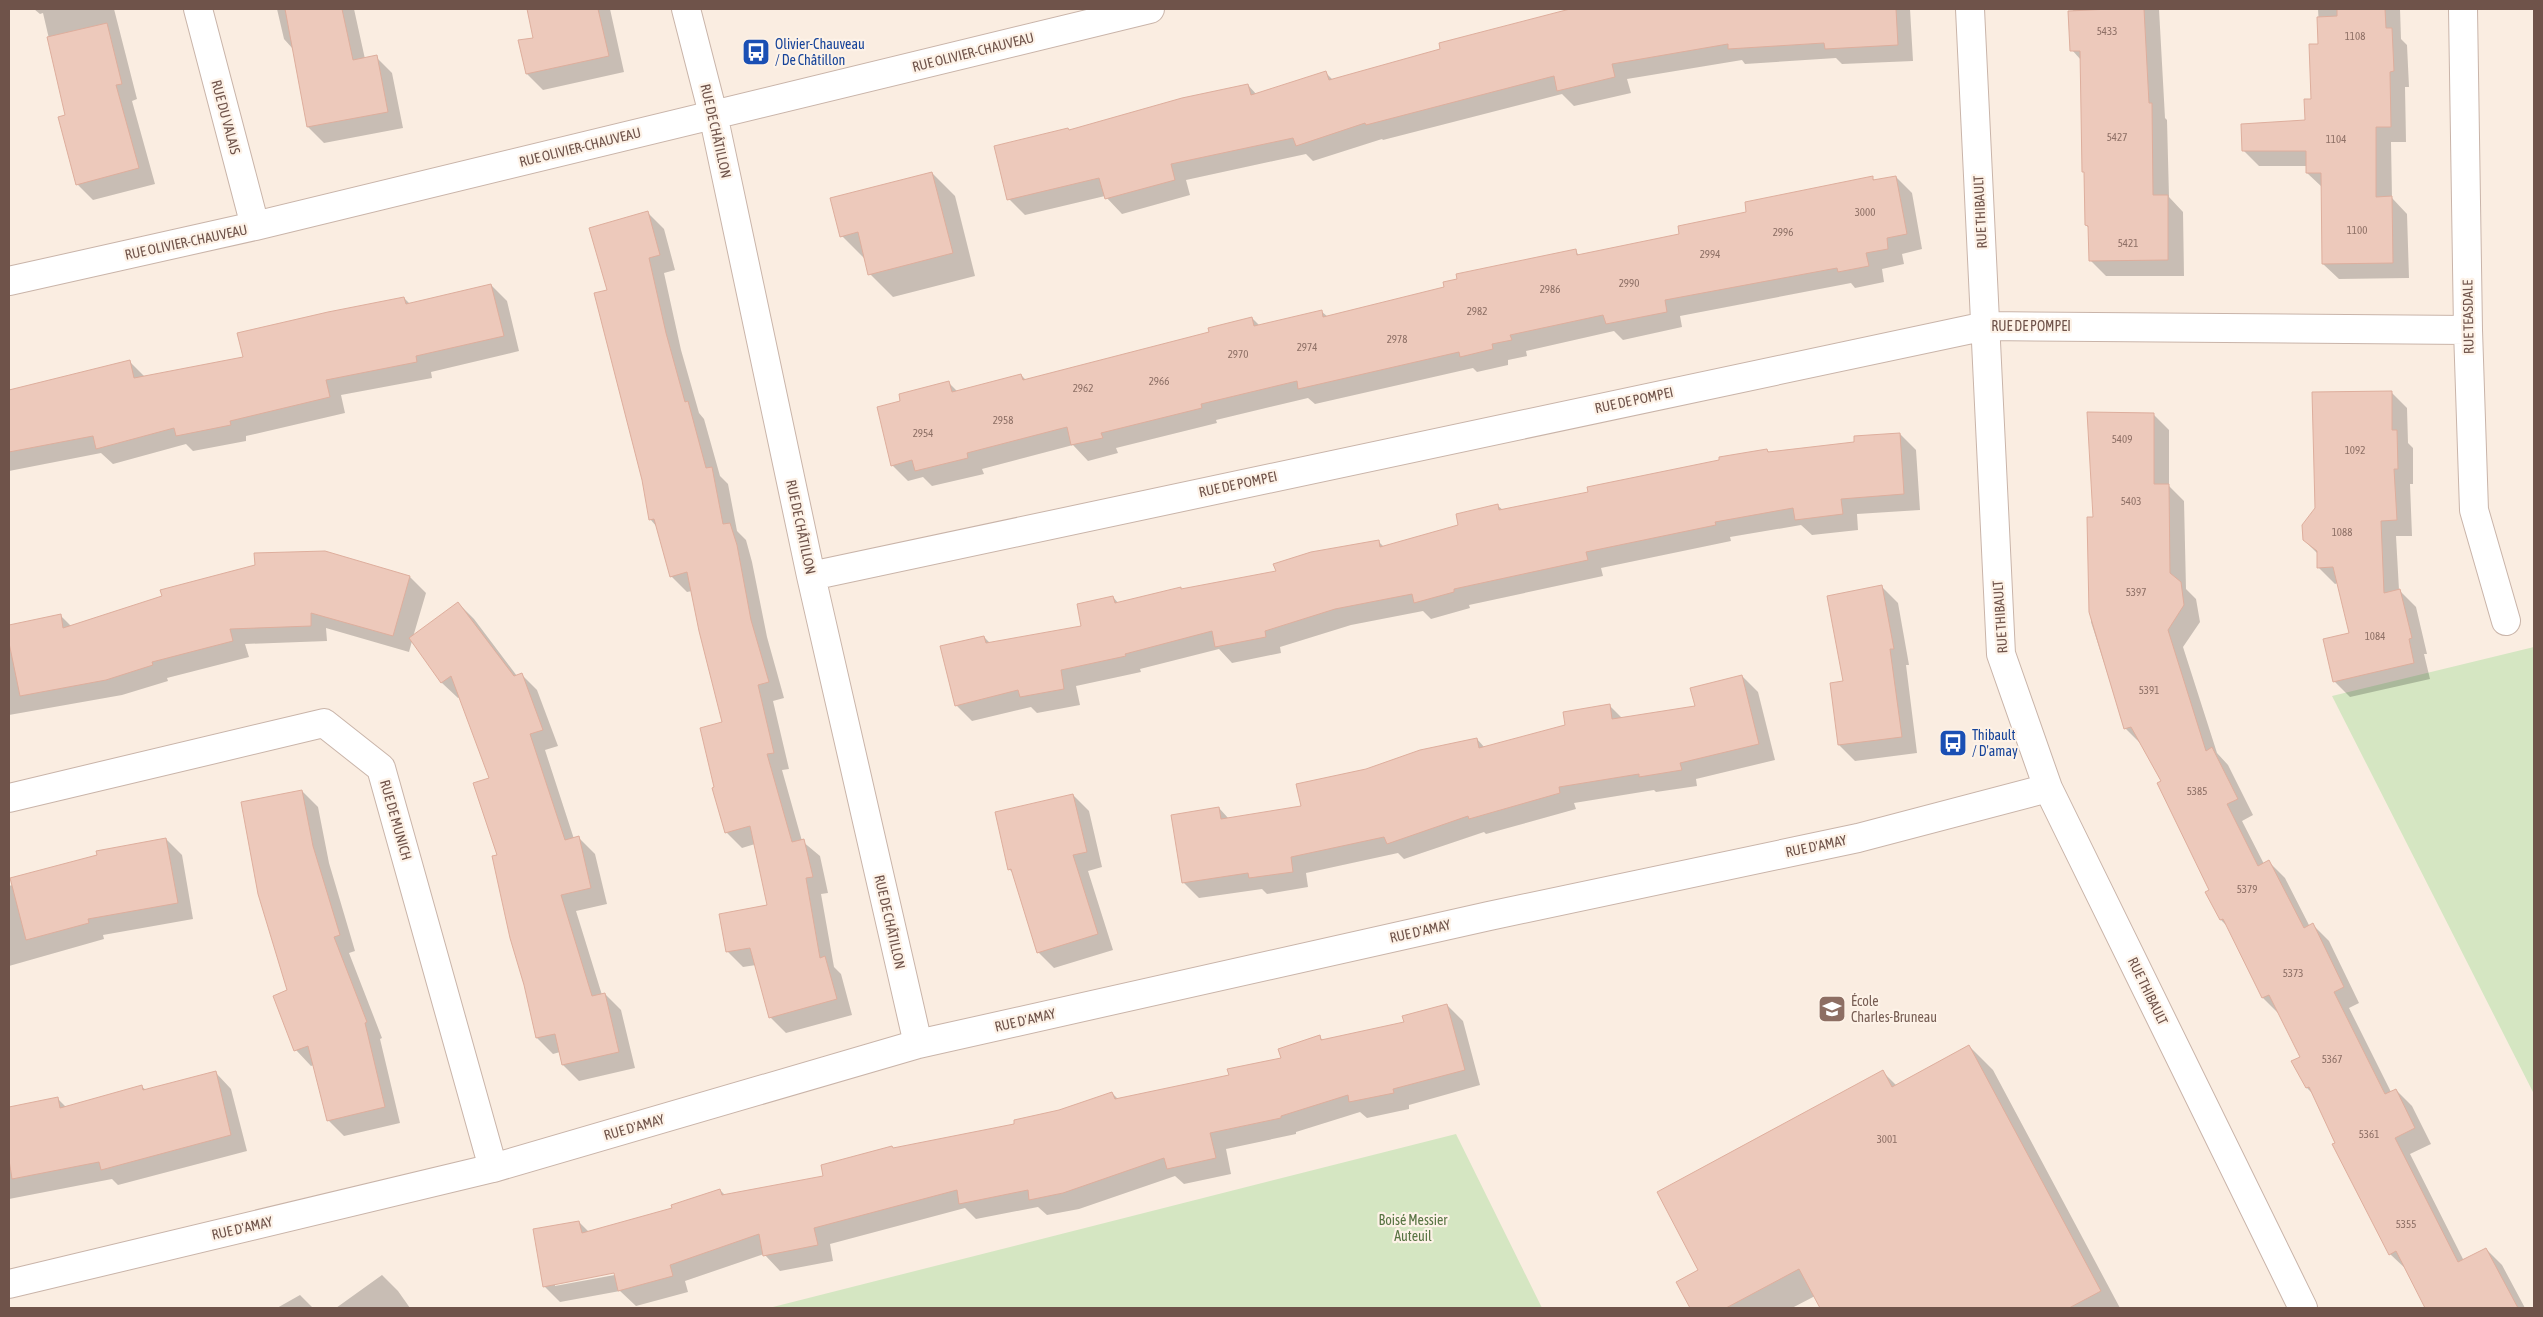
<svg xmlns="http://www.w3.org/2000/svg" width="2543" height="1317" viewBox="0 0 2543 1317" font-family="'Asap Condensed',sans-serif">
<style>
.green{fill:#d5e6c2}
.shadow{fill:#0003;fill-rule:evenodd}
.building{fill:#edc9bb;stroke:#deae9d}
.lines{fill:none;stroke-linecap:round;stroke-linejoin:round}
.minor-casing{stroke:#c9b4a9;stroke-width:30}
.minor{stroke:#fff;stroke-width:28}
.labels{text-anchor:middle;stroke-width:4.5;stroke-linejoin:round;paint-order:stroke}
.number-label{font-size:11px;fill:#8e7066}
.transit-label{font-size:14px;fill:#164399;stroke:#fdf2e7;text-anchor:start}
.street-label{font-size:14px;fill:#6f534a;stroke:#fdf2e7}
.education-label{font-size:14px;fill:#785e54;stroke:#fdf2e7;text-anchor:start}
.park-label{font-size:14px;fill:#587443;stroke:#fdf2e7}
</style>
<rect width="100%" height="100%" fill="#faede1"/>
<path class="green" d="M 2534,647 L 2534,1094 L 2332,696 Z
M 1456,1134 L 1542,1308 L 769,1308 Z"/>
<path class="shadow" d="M 34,9 L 114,9 L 137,99 L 132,101 L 155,184 L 93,200 L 77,184 L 67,116 L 43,13 L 40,14 Z
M 277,9 L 354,9 L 365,59 L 376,57 L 392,73 L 403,128 L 324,143 L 308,127 L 293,49 L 284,39 Z
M 528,9 L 610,9 L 624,72 L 543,90 L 527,74 L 534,39 Z
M 1577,9 L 1604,11 L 1910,9 L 1913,61 L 1842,64 L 1836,58 L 1745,64 L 1742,60 L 1627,79 L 1631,93 L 1574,106 L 1562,94 L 1383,140 L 1382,139 L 1313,161 L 1306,154 L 1186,180 L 1190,195 L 1122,214 L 1105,196 L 1025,215 L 1009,199 L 1070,131 L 1248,85 L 1257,95 L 1326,73 L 1333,80 L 1442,50 L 1440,43 Z
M 2073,9 L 2159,9 L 2165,118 L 2167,120 L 2169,197 L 2183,212 L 2184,276 L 2106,276 L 2090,260 L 2089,228 L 2086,225 L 2081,60 L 2072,50 Z
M 2318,9 L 2400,9 L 2401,39 L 2407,45 L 2409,87 L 2405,87 L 2406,142 L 2391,142 L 2392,198 L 2407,214 L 2409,278 L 2339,279 L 2323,264 L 2322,187 L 2307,173 L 2307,166 L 2259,166 L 2243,150 L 2306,122 L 2312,101 L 2320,45 Z
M 932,173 L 955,196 L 975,276 L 893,297 L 870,274 L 865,259 L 842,236 Z
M 1896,177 L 1912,193 L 1922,249 L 1902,254 L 1904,264 L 1882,269 L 1884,282 L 1855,288 L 1851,283 L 1680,316 L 1682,327 L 1623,340 L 1614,331 L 1526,351 L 1527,356 L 1508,360 L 1508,365 L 1477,372 L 1473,368 L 1315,404 L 1308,398 L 1216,420 L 1217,423 L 1116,448 L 1118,453 L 1088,461 L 1073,445 L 982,469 L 984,474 L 932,486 L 923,477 L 908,481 L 892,465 L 948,382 L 958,392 L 1021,375 L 1026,380 L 1210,333 L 1252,318 L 1260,326 L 1321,311 L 1328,317 L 1446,288 L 1575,251 L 1580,256 L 1681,235 L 1748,213 L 1872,178 L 1876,181 Z
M 648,213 L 664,229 L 675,270 L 664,273 L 681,350 L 699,413 L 704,419 L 720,476 L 728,484 L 737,531 L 746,540 L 752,562 L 767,637 L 784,698 L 773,701 L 789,769 L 782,770 L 802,841 L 820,856 L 828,893 L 821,894 L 834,967 L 841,974 L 852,1015 L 786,1033 L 770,1017 L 756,965 L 743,967 L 727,951 L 769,906 L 755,844 L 742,848 L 726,832 L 716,788 L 724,723 L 692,591 L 687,592 L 671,576 L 657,527 L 650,519 L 608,291 Z
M 491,285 L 507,301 L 519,351 L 431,372 L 432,378 L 341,395 L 345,413 L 246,436 L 246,441 L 193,451 L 186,444 L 113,464 L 101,453 L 9,471 L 9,391 L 129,361 L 145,377 L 244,358 L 404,298 L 410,304 Z
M 2391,392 L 2407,408 L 2408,443 L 2413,448 L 2413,484 L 2410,484 L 2412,536 L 2396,536 L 2399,590 L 2416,607 L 2427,654 L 2424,654 L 2430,679 L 2350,697 L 2334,681 L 2350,634 L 2338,583 L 2335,584 L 2319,568 L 2318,554 L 2304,540 L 2316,509 Z
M 2153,414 L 2169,430 L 2169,486 L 2184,501 L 2186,589 L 2196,599 L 2200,622 L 2183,647 L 2217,753 L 2228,765 L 2253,815 L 2242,821 L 2264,864 L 2269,862 L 2285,878 L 2310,927 L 2313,925 L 2329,941 L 2359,1003 L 2349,1008 L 2391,1092 L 2396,1090 L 2412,1106 L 2431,1144 L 2410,1154 L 2464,1261 L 2486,1249 L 2502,1265 L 2525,1308 L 2427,1308 L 2407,1270 L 2390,1254 L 2313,1094 L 2307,1088 L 2302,1058 L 2279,1014 L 2263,998 L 2228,927 L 2221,920 L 2207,892 L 2211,890 L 2163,781 L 2141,744 L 2125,728 L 2091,622 L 2089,518 L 2094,518 Z
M 1900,434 L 1916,450 L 1920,510 L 1857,514 L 1858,530 L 1812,535 L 1801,525 L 1730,537 L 1731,541 L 1601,568 L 1603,576 L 1469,605 L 1470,608 L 1431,619 L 1423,611 L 1351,625 L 1280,647 L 1281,653 L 1232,663 L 1219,649 L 1140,669 L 1141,672 L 1076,686 L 1080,705 L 1037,713 L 1031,707 L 972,721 L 956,705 L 984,637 L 990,643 L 1083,627 L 1113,597 L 1119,604 L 1180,588 L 1183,590 L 1277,572 L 1378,541 L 1384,547 L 1460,526 L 1497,505 L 1503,510 L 1590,493 L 1767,450 L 1770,453 L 1856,443 Z
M 410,577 L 426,593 L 413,637 L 458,603 L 474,619 L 517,676 L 521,674 L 537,690 L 558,746 L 545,750 L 574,839 L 579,838 L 595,854 L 607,904 L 576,911 L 602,995 L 605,994 L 621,1010 L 635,1068 L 579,1081 L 563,1065 L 560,1052 L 553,1054 L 537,1038 L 498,856 L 491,779 L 460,697 L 458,698 L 442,683 L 412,641 L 409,652 L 326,628 L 327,641 L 245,644 L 249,657 L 167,678 L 168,681 L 122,695 L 9,715 L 9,626 L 60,615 L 71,626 Z
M 1882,587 L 1898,603 L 1909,665 L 1906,665 L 1917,753 L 1855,761 L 1839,745 L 1845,682 Z
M 1742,676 L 1758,692 L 1775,760 L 1696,779 L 1697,786 L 1656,792 L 1654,790 L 1574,803 L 1576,809 L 1486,834 L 1484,832 L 1404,859 L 1398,853 L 1306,873 L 1308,887 L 1267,894 L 1262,889 L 1199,898 L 1183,882 L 1219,808 L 1229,819 L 1303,807 L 1366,770 L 1477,739 L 1485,748 L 1567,726 L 1610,706 L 1623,719 L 1696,707 Z
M 302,791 L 318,807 L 329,863 L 355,951 L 349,953 L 382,1038 L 380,1039 L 400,1123 L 344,1136 L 328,1120 L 314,1065 L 311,1066 L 296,1050 L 289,991 Z
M 1073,795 L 1089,811 L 1102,867 L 1088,871 L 1113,950 L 1054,968 L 1038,952 L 1014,874 L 1009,869 Z
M 166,839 L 182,855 L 193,919 L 103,935 L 104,939 L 9,966 L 9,886 Z
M 1447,1005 L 1463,1021 L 1480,1085 L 1409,1105 L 1409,1109 L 1367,1118 L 1360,1112 L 1296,1132 L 1296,1134 L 1226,1149 L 1231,1174 L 1184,1184 L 1175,1176 L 1079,1209 L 1047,1215 L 1038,1207 L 976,1219 L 965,1208 L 830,1244 L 833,1261 L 780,1271 L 764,1254 L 685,1281 L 688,1292 L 636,1306 L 620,1291 L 560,1302 L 544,1286 L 579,1222 L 589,1232 L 673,1209 L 720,1190 L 726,1196 L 825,1177 L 894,1149 L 1016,1125 L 1112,1093 L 1119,1100 L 1230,1076 L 1282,1058 L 1319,1037 L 1323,1040 L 1405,1023 ZM 620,1271 L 620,1274 L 555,1286 L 555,1283 Z
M 1969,1046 L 1993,1070 L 2120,1308 L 1821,1308 L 1815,1296 L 1792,1308 L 1691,1308 L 1677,1282 L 1699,1270 L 1882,1071 L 1897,1086 Z
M 216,1073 L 231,1089 L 247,1151 L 118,1185 L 112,1179 L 9,1199 L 9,1108 L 58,1099 L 67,1108 L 141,1086 L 146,1090 Z
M 382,1275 L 398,1291 L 410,1308 L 336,1308 Z
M 300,1295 L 313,1308 L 277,1308 Z"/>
<path class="building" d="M 285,9 L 342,9 L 353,60 L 377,55 L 388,112 L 307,127 Z
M 527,9 L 598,9 L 609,56 L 526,74 L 518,40 L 533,38 Z
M 1570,9 L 1896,9 L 1898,45 L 1825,49 L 1824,43 L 1728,49 L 1728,44 L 1612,64 L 1615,77 L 1557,91 L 1554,76 L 1366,125 L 1365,123 L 1296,146 L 1293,138 L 1171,164 L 1175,180 L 1105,199 L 1099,178 L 1007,200 L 994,146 L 1068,128 L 1069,130 L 1182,98 L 1248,84 L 1251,95 L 1326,71 L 1329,80 L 1440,49 L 1439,43 Z
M 2111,9 L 2144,9 L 2149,103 L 2152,103 L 2153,195 L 2168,195 L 2168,260 L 2089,261 L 2088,226 L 2085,225 L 2084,172 L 2082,172 L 2080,51 L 2070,51 L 2068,11 Z
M 2337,9 L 2385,9 L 2386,28 L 2392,28 L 2394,71 L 2390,72 L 2391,127 L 2376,127 L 2376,197 L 2392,196 L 2393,263 L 2322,264 L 2321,173 L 2306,173 L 2306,151 L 2242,151 L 2241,124 L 2305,120 L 2304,99 L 2311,99 L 2309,44 L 2318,44 L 2317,17 L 2337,16 Z
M 107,23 L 122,84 L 116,85 L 139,168 L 76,185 L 58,117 L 65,115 L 47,37 Z
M 932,172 L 953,253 L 868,275 L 858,232 L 840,237 L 830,198 Z
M 1873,176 L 1873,180 L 1896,176 L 1907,234 L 1887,238 L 1888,249 L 1866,253 L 1869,266 L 1838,272 L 1837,268 L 1665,300 L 1667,312 L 1606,324 L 1603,315 L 1510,335 L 1512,340 L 1492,344 L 1493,349 L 1460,357 L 1459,352 L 1298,389 L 1297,381 L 1201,404 L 1202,408 L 1101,433 L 1103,438 L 1071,445 L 1067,427 L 967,453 L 968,458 L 915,471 L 912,460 L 891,466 L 877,407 L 900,401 L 899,394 L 949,381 L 952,392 L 1021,374 L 1023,380 L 1209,332 L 1208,328 L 1252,317 L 1254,326 L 1322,310 L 1323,317 L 1444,287 L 1443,282 L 1457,279 L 1456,274 L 1576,249 L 1577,255 L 1679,234 L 1678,226 L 1746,212 L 1745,202 Z
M 648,211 L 660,255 L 649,258 L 666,333 L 685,402 L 688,401 L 706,468 L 712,467 L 723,524 L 730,523 L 737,545 L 751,620 L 769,682 L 758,685 L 774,753 L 767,754 L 792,842 L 804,839 L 813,877 L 806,878 L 820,958 L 825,956 L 837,999 L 769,1018 L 750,948 L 726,952 L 719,914 L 767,905 L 750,826 L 725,833 L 712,788 L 714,787 L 700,728 L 722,722 L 699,631 L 687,572 L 670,577 L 654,519 L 649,520 L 642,480 L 594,293 L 607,290 L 589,228 Z
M 491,284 L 504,336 L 416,356 L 417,362 L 326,380 L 330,397 L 230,421 L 231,425 L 176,436 L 174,428 L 96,449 L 93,436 L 9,452 L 9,390 L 130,360 L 134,378 L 243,357 L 237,333 L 328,312 L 404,297 L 406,304 Z
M 2392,391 L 2392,430 L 2397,430 L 2398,469 L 2394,469 L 2397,520 L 2381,521 L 2384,593 L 2400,589 L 2412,638 L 2409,639 L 2414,663 L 2333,682 L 2323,639 L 2349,633 L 2333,567 L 2317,568 L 2317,551 L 2303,540 L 2302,525 L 2315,508 L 2312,392 Z
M 2087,412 L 2154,413 L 2154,484 L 2169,484 L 2170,573 L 2181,582 L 2184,605 L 2168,630 L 2206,751 L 2212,747 L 2238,799 L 2227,804 L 2258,866 L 2269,860 L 2304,928 L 2313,923 L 2344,987 L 2334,992 L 2385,1094 L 2396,1089 L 2415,1128 L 2395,1138 L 2458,1262 L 2486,1248 L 2518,1308 L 2425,1308 L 2396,1251 L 2389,1255 L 2332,1144 L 2335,1143 L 2309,1087 L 2306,1088 L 2291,1061 L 2300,1057 L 2269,995 L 2262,998 L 2223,919 L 2220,920 L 2205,892 L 2209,890 L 2157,783 L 2161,781 L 2131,727 L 2124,729 L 2089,612 L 2087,517 L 2093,517 Z
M 1900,433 L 1904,494 L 1841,499 L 1843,514 L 1795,520 L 1793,508 L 1715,522 L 1716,525 L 1586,552 L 1588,560 L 1454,589 L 1454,592 L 1414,603 L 1412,594 L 1335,609 L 1265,631 L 1266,637 L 1215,647 L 1212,631 L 1125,654 L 1126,656 L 1061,670 L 1064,689 L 1020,697 L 1018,690 L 955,706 L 940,646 L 984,636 L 986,643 L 1081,626 L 1077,604 L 1113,596 L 1115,603 L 1181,587 L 1181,589 L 1276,571 L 1273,564 L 1311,552 L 1379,540 L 1380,547 L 1458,525 L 1456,514 L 1498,504 L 1499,510 L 1588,492 L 1587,487 L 1719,460 L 1719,457 L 1767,449 L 1768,452 L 1854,442 L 1854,436 Z
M 325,551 L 410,576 L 393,636 L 311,613 L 311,626 L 230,629 L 233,641 L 152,662 L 153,665 L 106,680 L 20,696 L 9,643 L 9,625 L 61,614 L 63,628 L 162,596 L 160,590 L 255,565 L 254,553 Z
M 1882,585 L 1894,649 L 1890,649 L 1902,737 L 1838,745 L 1830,683 L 1843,681 L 1827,596 Z
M 458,602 L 514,676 L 522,673 L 543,730 L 530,734 L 565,840 L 579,836 L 591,888 L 561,895 L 592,996 L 605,993 L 619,1052 L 562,1065 L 555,1034 L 536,1038 L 524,985 L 510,938 L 492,856 L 497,855 L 473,783 L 489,778 L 451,676 L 441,683 L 409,638 Z
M 1742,675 L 1759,744 L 1680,763 L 1682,770 L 1639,777 L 1639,774 L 1559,787 L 1560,793 L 1469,819 L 1468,816 L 1387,844 L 1384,837 L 1291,857 L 1293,872 L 1249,878 L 1248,873 L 1182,883 L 1171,815 L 1219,807 L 1221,819 L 1301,806 L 1296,784 L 1366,769 L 1420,750 L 1477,738 L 1479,748 L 1565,725 L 1563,712 L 1610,704 L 1612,719 L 1695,706 L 1690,688 Z
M 302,790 L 313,846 L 340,935 L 334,937 L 367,1022 L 365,1023 L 385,1107 L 327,1121 L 308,1046 L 294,1051 L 273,996 L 287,990 L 258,894 L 241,802 Z
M 1073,794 L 1087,852 L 1073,855 L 1098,934 L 1037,953 L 1011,869 L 1008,870 L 995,812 Z
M 166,838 L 178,903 L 88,919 L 89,923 L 26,940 L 10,878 L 97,855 L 96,851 Z
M 1447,1004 L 1465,1070 L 1393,1089 L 1394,1093 L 1349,1102 L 1348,1095 L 1281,1116 L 1281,1118 L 1210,1133 L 1216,1158 L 1167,1169 L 1164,1158 L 1063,1193 L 1029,1200 L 1028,1190 L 959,1204 L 957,1190 L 814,1228 L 818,1245 L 763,1256 L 759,1234 L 670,1265 L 673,1276 L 618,1291 L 614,1273 L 543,1287 L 533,1229 L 579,1221 L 582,1233 L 672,1208 L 671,1205 L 720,1189 L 722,1195 L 823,1176 L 821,1165 L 892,1146 L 893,1148 L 1014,1124 L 1014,1120 L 1059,1110 L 1112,1092 L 1115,1099 L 1229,1075 L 1227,1069 L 1281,1058 L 1278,1049 L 1320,1035 L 1321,1040 L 1404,1022 L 1402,1016 Z
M 1969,1045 L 2101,1291 L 2069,1308 L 1820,1308 L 1799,1269 L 1726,1308 L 1690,1308 L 1676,1282 L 1698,1270 L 1657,1192 L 1883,1070 L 1892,1087 Z
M 216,1071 L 231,1135 L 101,1170 L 99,1162 L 12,1179 L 9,1160 L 9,1107 L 58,1097 L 60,1108 L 142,1085 L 143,1090 Z"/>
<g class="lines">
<defs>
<path id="minor" d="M 198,9 L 255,226
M 686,9 L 713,114 L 811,576 L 918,1044
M 1970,9 L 2001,654 L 2048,788 L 2303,1308
M 2463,9 L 2468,330 L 2474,510 L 2506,621
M 9,281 L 255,226 L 1150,9
M 811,576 L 1986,326 L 2468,330
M 9,798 L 324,723 L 381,768 L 493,1168
M 9,1284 L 493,1168 L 918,1044 L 1489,916 L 1858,838 L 2048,788"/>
</defs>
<use href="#minor" class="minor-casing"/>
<use href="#minor" class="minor"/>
</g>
<defs>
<symbol id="bus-square" viewBox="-11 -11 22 22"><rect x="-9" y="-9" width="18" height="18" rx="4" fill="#1a4fb4" stroke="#fdf2e7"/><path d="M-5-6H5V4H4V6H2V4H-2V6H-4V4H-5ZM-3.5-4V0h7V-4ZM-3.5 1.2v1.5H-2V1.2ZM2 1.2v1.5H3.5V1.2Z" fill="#fff"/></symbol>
<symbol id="school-square" viewBox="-11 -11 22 22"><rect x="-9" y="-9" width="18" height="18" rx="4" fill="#8d6e63" stroke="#fdf2e7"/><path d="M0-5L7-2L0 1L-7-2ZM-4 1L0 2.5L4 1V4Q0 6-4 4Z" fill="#fff"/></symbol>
</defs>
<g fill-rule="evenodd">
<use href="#bus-square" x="740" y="36" width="32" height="32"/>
<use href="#bus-square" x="1937" y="727" width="32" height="32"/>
<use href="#school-square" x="1816" y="993" width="32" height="32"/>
</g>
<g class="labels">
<g class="number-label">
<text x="2107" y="35">5433</text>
<text x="2355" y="40">1108</text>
<text x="2117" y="141">5427</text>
<text x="2336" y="143">1104</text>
<text x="1865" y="216">3000</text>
<text x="2357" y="234">1100</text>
<text x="1783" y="236">2996</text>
<text x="2128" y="247">5421</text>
<text x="1710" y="258">2994</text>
<text x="1629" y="287">2990</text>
<text x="1550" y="293">2986</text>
<text x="1477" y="315">2982</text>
<text x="1397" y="343">2978</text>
<text x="1307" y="351">2974</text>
<text x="1238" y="358">2970</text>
<text x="1159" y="385">2966</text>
<text x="1083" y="392">2962</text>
<text x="1003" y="424">2958</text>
<text x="923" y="437">2954</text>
<text x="2122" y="443">5409</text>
<text x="2355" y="454">1092</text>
<text x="2131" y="505">5403</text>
<text x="2342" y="536">1088</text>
<text x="2136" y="596">5397</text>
<text x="2375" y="640">1084</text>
<text x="2149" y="694">5391</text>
<text x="2197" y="795">5385</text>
<text x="2247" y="893">5379</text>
<text x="2293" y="977">5373</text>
<text x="2332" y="1063">5367</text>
<text x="2369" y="1138">5361</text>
<text x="1887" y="1143">3001</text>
<text x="2406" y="1228">5355</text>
</g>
<g class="transit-label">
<text x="775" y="49">Olivier-Chauveau<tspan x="775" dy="16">/ De Châtillon</tspan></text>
<text x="1972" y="740">Thibault<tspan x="1972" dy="16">/ D'amay</tspan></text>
</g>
<g class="street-label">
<text transform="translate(973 52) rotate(-14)" y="5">RUE OLIVIER-CHAUVEAU</text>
<text transform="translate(226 117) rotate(75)" y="5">RUE DU VALAIS</text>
<text transform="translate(716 131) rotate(77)" y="5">RUE DE CHÂTILLON</text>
<text transform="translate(580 147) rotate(-14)" y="5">RUE OLIVIER-CHAUVEAU</text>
<text transform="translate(1980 212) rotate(-93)" y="5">RUE THIBAULT</text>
<text transform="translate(186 242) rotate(-12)" y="5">RUE OLIVIER-CHAUVEAU</text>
<text transform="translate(2468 317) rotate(-91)" y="5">RUE TEASDALE</text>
<text x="2031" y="331">RUE DE POMPEI</text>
<text transform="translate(1634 400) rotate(-12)" y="5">RUE DE POMPEI</text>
<text transform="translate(1238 484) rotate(-12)" y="5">RUE DE POMPEI</text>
<text transform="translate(801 527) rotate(78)" y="5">RUE DE CHÂTILLON</text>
<text transform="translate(2000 617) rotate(-94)" y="5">RUE THIBAULT</text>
<text transform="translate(396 820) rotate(74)" y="5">RUE DE MUNICH</text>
<text transform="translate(1816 846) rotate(-12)" y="5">RUE D'AMAY</text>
<text transform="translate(890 922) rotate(77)" y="5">RUE DE CHÂTILLON</text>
<text transform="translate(1420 931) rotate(-13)" y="5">RUE D'AMAY</text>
<text transform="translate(2148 991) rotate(64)" y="5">RUE THIBAULT</text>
<text transform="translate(1025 1020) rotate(-13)" y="5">RUE D'AMAY</text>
<text transform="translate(634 1127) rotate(-16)" y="5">RUE D'AMAY</text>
<text transform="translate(242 1228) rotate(-13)" y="5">RUE D'AMAY</text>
</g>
<g class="education-label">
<text x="1851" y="1006">École<tspan x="1851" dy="16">Charles-Bruneau</tspan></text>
</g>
<g class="park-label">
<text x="1413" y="1225">Boisé Messier<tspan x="1413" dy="16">Auteuil</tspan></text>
</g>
</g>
<rect width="2543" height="1317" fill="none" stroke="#6f534a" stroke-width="20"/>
</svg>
